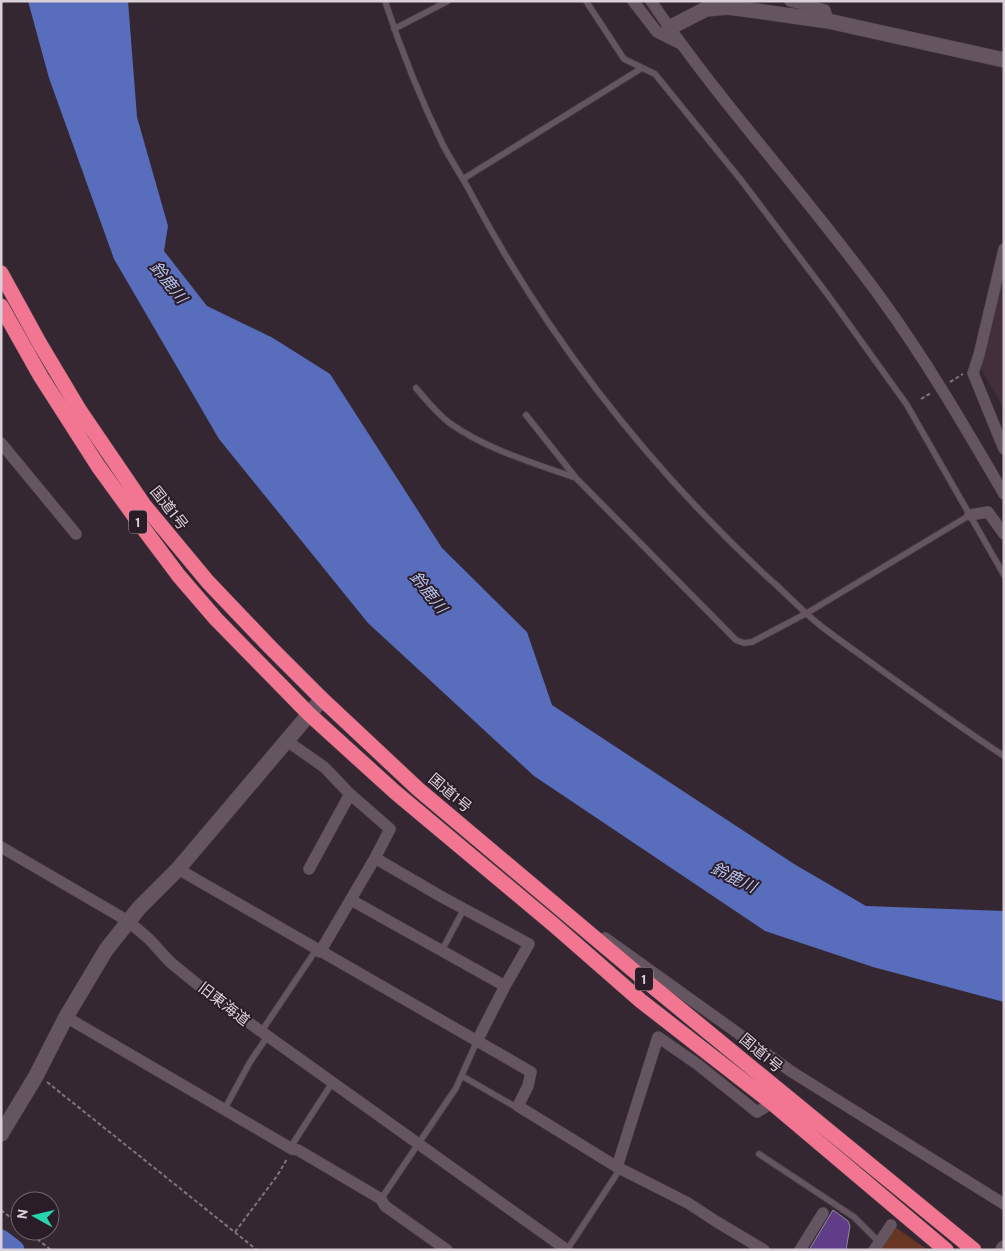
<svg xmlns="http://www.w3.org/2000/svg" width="1005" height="1251" viewBox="0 0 1005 1251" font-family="Overpass,'Noto Sans JP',sans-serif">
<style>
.built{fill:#422e3d}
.green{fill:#693623}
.water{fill:#586ebd}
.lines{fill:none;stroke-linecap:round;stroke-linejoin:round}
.river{stroke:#586ebd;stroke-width:21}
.building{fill:#603c89;stroke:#918a9d}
.lane-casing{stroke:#4e424b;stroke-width:7}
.street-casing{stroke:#4e424b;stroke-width:12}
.secondary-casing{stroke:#4e424b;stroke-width:16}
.highway-casing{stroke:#4e424b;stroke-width:16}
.path{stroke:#80747d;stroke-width:2;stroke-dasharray:4 2.5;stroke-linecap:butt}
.lane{stroke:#655561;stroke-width:5.5}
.street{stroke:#655561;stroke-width:11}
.secondary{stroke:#655561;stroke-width:15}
.highway{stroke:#f27691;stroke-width:15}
.labels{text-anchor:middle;stroke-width:4;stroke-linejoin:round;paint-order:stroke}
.shield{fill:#2b1d28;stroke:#a69ba3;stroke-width:1}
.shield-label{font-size:14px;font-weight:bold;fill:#dbd1d8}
.street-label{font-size:15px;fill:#dbd1d8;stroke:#2b1d28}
.water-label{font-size:16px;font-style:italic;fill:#b6c4ef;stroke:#2b1d28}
</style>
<rect width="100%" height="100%" fill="#352732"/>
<path class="built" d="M 1004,270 L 1004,409 L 981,369 Z"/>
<path class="green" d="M 895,1227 L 928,1250 L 880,1250 Z"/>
<path class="water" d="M 28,1 L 128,1 L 137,117 L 168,226 L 164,251 L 207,306 L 273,338 L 330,374 L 442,548 L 527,632 L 552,705 L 794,864 L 866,906 L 1004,911 L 1004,1002 L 873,967 L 765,931 L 534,776 L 368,623 L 219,439 L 114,259 L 49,78 Z"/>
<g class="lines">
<path class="river" d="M 1,1240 L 14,1250"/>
</g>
<path class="building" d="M 833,1210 L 848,1221 L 850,1226 L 846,1250 L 809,1250 Z"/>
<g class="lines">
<defs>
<path id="lane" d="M 385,1 C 401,50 420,98 443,145 C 451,160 460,174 468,188 C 545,335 644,462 765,575 C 784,591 801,610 821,626 C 839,640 858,653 877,667 C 919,697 961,728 1004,756
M 586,1 L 624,59 L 655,74 L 741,180 L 828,295 L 907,405 L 1004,575
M 394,29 L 448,1
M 463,179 L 642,68
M 416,388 C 426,400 438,415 451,424 C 488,450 534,463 576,478
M 526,415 L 576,478 L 736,640 L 744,643 L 752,642 L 807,613 L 970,515
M 442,950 L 464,909
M 261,1032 L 316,950
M 462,1076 L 514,1106 L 518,1106
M 224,1110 L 250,1062 L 267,1037
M 290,1148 L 332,1083
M 759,1154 L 854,1217 L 879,1242
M 381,1199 L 456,1088 L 477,1041
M 567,1250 L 620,1169"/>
<path id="street" d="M 633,1 L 657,32 L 679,43
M 651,1 C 722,106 810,199 883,301 C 928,363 966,429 1004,494
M 790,1 L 825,10 L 828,21
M 1004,249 L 979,355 L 973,373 L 1004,449
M 1,443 L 76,534
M 970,515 L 988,512 L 1004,534
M 287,741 L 324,767 L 350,794 L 390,829 L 375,858
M 1,847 L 128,921 L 149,939 L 170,962 L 213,997 L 567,1250
M 178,869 L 531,1072 L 528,1086 L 518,1106 L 617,1167
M 309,869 L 350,794
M 351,900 L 505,986
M 605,938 L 792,1072 L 1004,1204
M 320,952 L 375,858 L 442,897 L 529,944 L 505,986 L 477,1041
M 66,1017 L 292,1149 L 298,1150 L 381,1199 L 385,1206 L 447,1250
M 764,1250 L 717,1222 L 688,1203 L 617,1167 L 658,1037 L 697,1064 L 757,1112 L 772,1103
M 800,1250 L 823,1213
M 874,1250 L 891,1225"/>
<path id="secondary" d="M 669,28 L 706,9 L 728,7 L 828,21 L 1004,60
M 1,1134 L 36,1076 L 66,1017 L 106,950 L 139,908 L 178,869 L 322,699
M 1003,1250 L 1004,1248"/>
<path id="highway" d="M 1,273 L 40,344 L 80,411 L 144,505 L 208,582 L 270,647 L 322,699 L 418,789 L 652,986 L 974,1250
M 1,306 L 41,377 L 98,466 L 140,524 L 179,576 L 216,619 L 309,714 L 395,792 L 554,925 L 641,1001 L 772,1103 L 946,1250"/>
</defs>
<use href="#lane" class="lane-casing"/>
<use href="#street" class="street-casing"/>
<use href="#secondary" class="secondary-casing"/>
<use href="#highway" class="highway-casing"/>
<path class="path" d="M 950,382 L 963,374
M 921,399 L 931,393
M 47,1082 L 257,1250
M 1,1210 L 20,1225
M 27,1231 L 51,1250
M 235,1232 L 277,1176 L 287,1159"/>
<use href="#lane" class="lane"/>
<use href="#street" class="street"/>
<use href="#secondary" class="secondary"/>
<use href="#highway" class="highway"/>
</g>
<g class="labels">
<g class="shield">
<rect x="129" y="510.5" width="18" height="23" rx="4"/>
<rect x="635" y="967.5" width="18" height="23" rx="4"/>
</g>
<g class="shield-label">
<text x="138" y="527">1</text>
<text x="644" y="984">1</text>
</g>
<g class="street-label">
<text transform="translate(169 508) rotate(52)" y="5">国道1号</text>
<text transform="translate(450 793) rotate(40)" y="5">国道1号</text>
<text transform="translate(224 1004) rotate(38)" y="5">旧東海道</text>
<text transform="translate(761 1053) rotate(40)" y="5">国道1号</text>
</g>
<g class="water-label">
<text transform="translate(169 282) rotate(51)" y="6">鈴鹿川</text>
<text transform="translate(429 592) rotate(51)" y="6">鈴鹿川</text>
<text transform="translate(734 877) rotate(26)" y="6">鈴鹿川</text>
</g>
</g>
<rect width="1005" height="1251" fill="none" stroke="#dbd1d8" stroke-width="5"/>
<g transform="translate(35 1216) rotate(278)"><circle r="24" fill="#2b1d28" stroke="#71656e"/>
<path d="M0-4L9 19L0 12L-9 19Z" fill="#25d5ae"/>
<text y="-8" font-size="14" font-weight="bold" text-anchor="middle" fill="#dbd1d8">N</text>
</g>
</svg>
